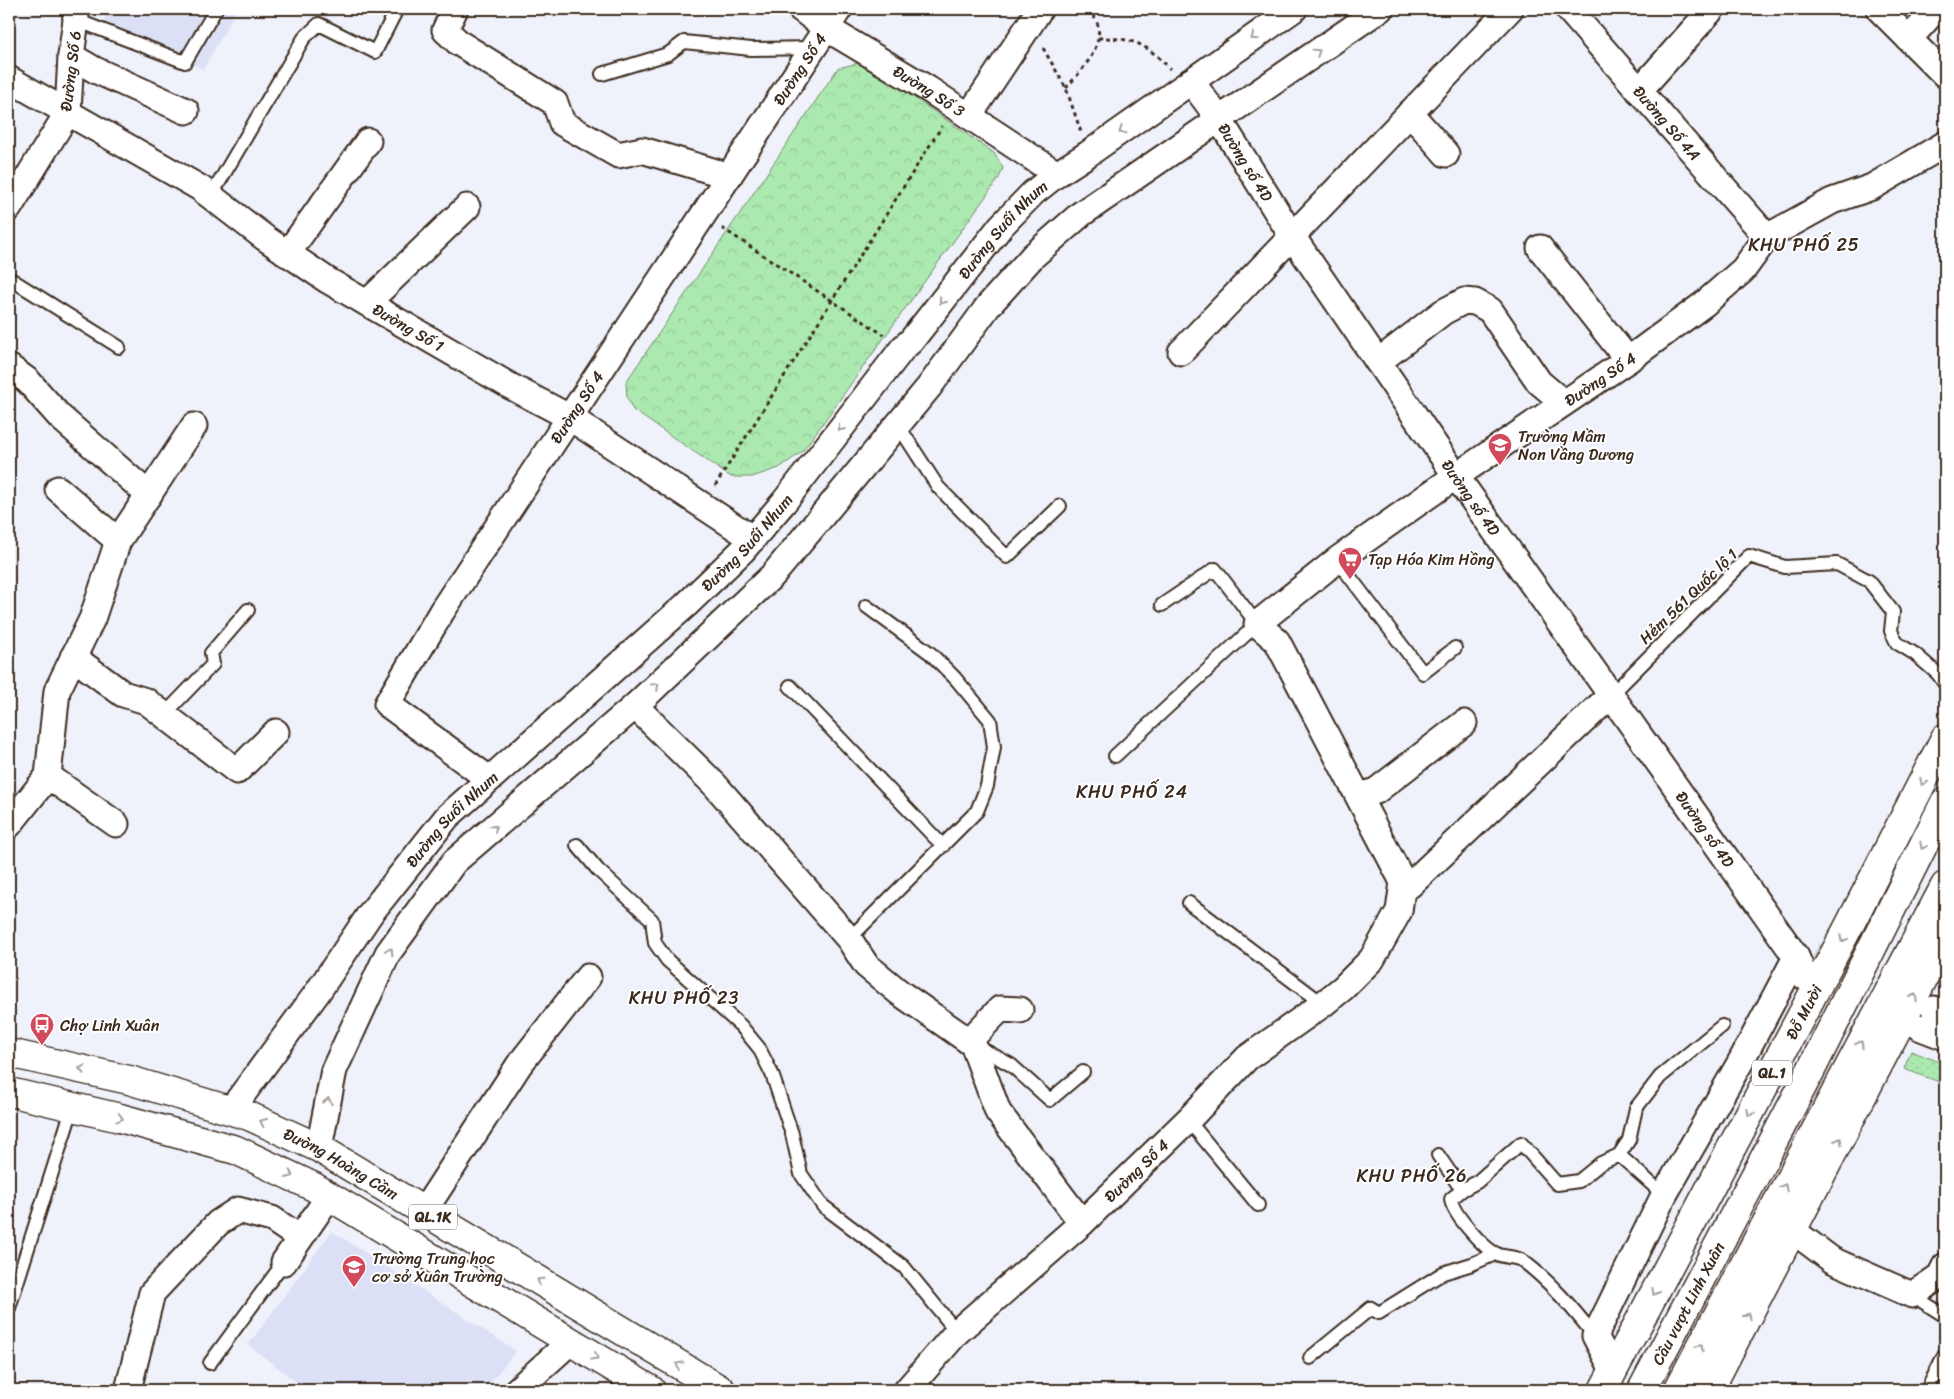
<svg xmlns="http://www.w3.org/2000/svg" width="1954" height="1399" viewBox="0 0 1954 1399" font-family="Sriracha,sans-serif">
<style>
.built{fill:#dbe0f6}
.grass{fill:url(#grass-dots);stroke:#738a67}
.forest{fill:url(#forest-crowns);stroke:#738a67}
.lines{fill:none;stroke-linecap:round;stroke-linejoin:round}
.minor-tunnel{stroke:#cbc9cf;stroke-width:25;stroke-dasharray:25 12;stroke-linecap:butt}
.service-casing{stroke:#3b2a1e;stroke-width:16}
.minor-casing{stroke:#3b2a1e;stroke-width:29}
.primary-casing{stroke:#3b2a1e;stroke-width:31}
.trunk-casing{stroke:#3b2a1e;stroke-width:31}
.path{stroke:#3b2a1e;stroke-width:3;stroke-dasharray:4 4;stroke-linecap:butt}
.service{stroke:#fff;stroke-width:12}
.minor{stroke:#fff;stroke-width:25}
.primary{stroke:#fff;stroke-width:28}
.trunk{stroke:#fff;stroke-width:28}
.oneway{stroke:#a79f9a}
.labels{text-anchor:middle;stroke-width:4;stroke-linejoin:round;paint-order:stroke}
.shield{fill:#fff;stroke:#766a62;stroke-width:1}
.shield-label{font-size:15px;font-weight:bold;fill:#3b2a1e}
.street-label{font-size:16px;fill:#3b2a1e;stroke:#fff}
.poi-label{font-size:16px;fill:#3b2a1e;stroke:#fff;text-anchor:start}
.neighbourhood-label{font-size:18px;letter-spacing:1px;fill:#3b2a1e;stroke:#fff}
</style>
<defs>
<pattern id="grass-dots" width="8" height="8" patternUnits="userSpaceOnUse" patternTransform="scale(1.25)"><rect width="8" height="8" fill="#abe9b0"/><path d="M2 2h.1M6 6h.1" fill="none" stroke="#94c897" stroke-width="1.8" stroke-linecap="round"/></pattern>
<pattern id="forest-crowns" width="20" height="18" patternUnits="userSpaceOnUse" patternTransform="scale(1.25)"><rect width="20" height="18" fill="#abe9b0"/><path d="M2 6a3 3 0 1 1 6 0M12 15a3 3 0 1 1 6 0" fill="none" stroke="#94c897"/></pattern>
</defs>
<rect width="100%" height="100%" fill="#eff1fb"/>
<filter id="ink" filterUnits="userSpaceOnUse"><feTurbulence type="fractalNoise" baseFrequency=".02" numOctaves="2"/><feDisplacementMap in="SourceGraphic" scale="10" xChannelSelector="R" yChannelSelector="G"/><feConvolveMatrix kernelMatrix="1 2 1 2 8 2 1 2 1" color-interpolation-filters="sRGB"/></filter>
<g filter="url(#ink)">
<path class="built" d="M 105,9 L 237,9 L 203,69 L 105,21 Z
M 332,1231 L 516,1351 L 484,1390 L 307,1390 L 248,1345 Z"/>
<path class="grass" d="M 1911,1051 L 1945,1064 L 1945,1084 L 1904,1069 Z"/>
<path class="forest" d="M 863,62 L 994,153 L 1003,168 L 999,178 L 802,452 L 779,468 L 752,477 L 731,477 L 633,410 L 627,397 L 626,382 L 838,68 Z"/>
<g class="lines">
<path class="minor-tunnel" d="M 1814,955 L 1909,998
M 1805,977 L 1898,1018"/>
<defs>
<path id="service" d="M 76,20 L 185,62 L 216,9
M 602,74 L 668,54 L 684,42 L 751,49 L 814,48
M 211,196 L 304,38 L 319,24 L 375,52 L 397,9
M 9,278 L 119,347
M 898,425 L 938,487 L 1007,557 L 1060,506
M 1337,560 L 1423,673 L 1455,648
M 790,686 L 943,846
M 1612,694 L 1749,556 L 1785,567 L 1837,564 L 1869,581 L 1893,612 L 1891,631 L 1897,643 L 1915,654 L 1938,674 L 1945,684
M 164,715 L 213,664 L 211,653 L 248,610
M 1115,756 L 1257,624 L 1215,569 L 1162,605
M 577,845 L 598,870 L 652,920 L 655,943 L 667,960 L 741,1026 L 759,1048 L 772,1074 L 792,1134 L 801,1174 L 823,1206 L 904,1267 L 957,1332
M 1189,903 L 1323,1004
M 849,939 L 977,811 L 987,786 L 994,747 L 990,720 L 955,678 L 930,653 L 866,606
M 975,1045 L 1011,1065 L 1050,1100 L 1083,1072
M 1188,1120 L 1258,1205
M 1438,1155 L 1462,1190 L 1451,1199 C 1452,1213 1484,1249 1497,1254 C 1505,1258 1516,1256 1523,1261 C 1551,1282 1573,1309 1595,1336
M 1619,1155 L 1664,1195
M 1462,1190 L 1477,1182 L 1521,1143 L 1557,1184 L 1579,1181 L 1601,1163 L 1619,1155 L 1629,1140 L 1636,1108 L 1660,1077 L 1722,1026
M 1912,1295 L 1945,1316
M 9,1308 L 73,1106
M 1310,1358 L 1371,1308 L 1379,1313 L 1443,1273 L 1472,1264 L 1495,1254
M 210,1363 L 284,1262
M 1927,1390 L 1945,1353"/>
<g id="minor">
<path d="M 455,9 L 445,30 L 459,43 L 555,103 L 562,123 L 618,155 L 642,150 L 729,176"/>
<path id="s1" d="M 801,9 L 826,28 L 928,89 L 1057,174"/>
<path id="s2" d="M 1568,9 L 1767,237"/>
<path d="M 1879,9 L 1945,75"/>
<path d="M 1909,39 L 1936,9"/>
<path d="M 71,56 L 95,70 L 186,111"/>
<path id="s3" d="M 9,79 L 200,188 L 265,238 L 327,280 L 510,386 L 569,417 L 753,539"/>
<path id="s4" d="M 1191,81 L 1219,119 L 1292,236 L 1456,476 L 1796,957 L 1805,977"/>
<path d="M 1639,91 L 1712,9"/>
<path d="M 1410,113 L 1446,154"/>
<path d="M 969,116 L 1040,9"/>
<path d="M 9,208 L 68,112 L 71,56 L 76,20 L 75,9"/>
<path d="M 1540,248 L 1628,360"/>
<path d="M 287,254 L 368,141"/>
<path d="M 367,303 L 467,207"/>
<path d="M 1181,352 L 1510,9"/>
<path d="M 1378,362 L 1443,312 L 1464,301 L 1475,302 L 1490,310 L 1539,382 L 1564,403"/>
<path d="M 9,367 L 28,381 L 60,417 L 149,495"/>
<path d="M 58,489 L 118,541"/>
<path d="M 73,657 L 123,694 L 146,701 L 237,771 L 276,732"/>
<path d="M 635,706 L 715,785 L 849,939 L 866,965 L 900,993 L 973,1044 L 998,1112 L 1082,1223"/>
<path d="M 48,776 L 116,824"/>
<path id="s5" d="M 489,779 L 387,704 L 442,611 L 839,9"/>
<path d="M 1359,796 L 1376,791 L 1464,723"/>
<path d="M 9,825 L 48,776 L 57,691 L 92,619 L 118,541 L 194,426"/>
<path d="M 1403,882 L 1410,885 L 1612,694"/>
<path d="M 1934,1009 L 1945,1013"/>
<path d="M 1919,1027 L 1945,1037"/>
<path d="M 969,1041 L 1000,1009 L 1020,1010"/>
<path id="s6" d="M 231,1110 L 317,993 L 370,914 L 447,817 L 686,605 L 743,550 L 784,502 L 903,348 L 911,341 L 1001,226 L 1033,193 L 1057,174 L 1088,154 L 1294,9"/>
<path d="M 319,1148 L 334,1070 L 388,953 L 454,862 L 635,706 L 773,575 L 929,387 L 989,305 L 1033,256 L 1081,214 L 1380,9"/>
<path d="M 424,1211 L 519,1065 L 588,977"/>
<path d="M 1792,1230 L 1832,1260 L 1912,1295 L 1940,1276 L 1945,1266"/>
<path d="M 284,1262 L 329,1196"/>
<path d="M 1613,1370 L 1595,1336 L 1664,1195 L 1741,1061 L 1796,957"/>
<path d="M 128,1390 L 152,1293 L 218,1223 L 238,1210 L 272,1219 L 300,1238"/>
<path d="M 517,1390 L 570,1342"/>
<path id="s7" d="M 907,1390 L 957,1332 L 1082,1223 L 1188,1120 L 1247,1058 L 1323,1004 L 1343,988 L 1372,959 L 1399,911 L 1403,882 L 1277,641 L 1257,624 L 1337,560 L 1456,476 L 1628,360 L 1704,304 L 1743,270 L 1767,237 L 1832,201 L 1872,187 L 1945,144"/>
</g>
<g id="primary">
<path id="s8" d="M 9,1053 L 129,1080 L 249,1116 L 319,1148 L 721,1390"/>
<path d="M 9,1092 L 120,1118 L 236,1150 L 314,1187 L 651,1390"/>
</g>
<g id="trunk">
<path id="s9" d="M 1603,1390 L 1848,928 L 1945,738"/>
<path id="s10" d="M 1642,1390 L 1813,1066 L 1945,802"/>
<path d="M 1678,1390 L 1945,886"/>
<path d="M 1709,1390 L 1945,937"/>
</g>
</defs>
<use href="#service" class="service-casing"/>
<use href="#minor" class="minor-casing"/>
<use href="#primary" class="primary-casing"/>
<use href="#trunk" class="trunk-casing"/>
<path class="path" d="M 1098,38 C 1133,38 1146,43 1170,69
M 1043,48 L 1066,88 L 1081,132
M 1066,88 C 1081,71 1105,47 1097,22 C 1095,18 1091,13 1088,9
M 722,228 L 884,335
M 715,486 L 942,126"/>
<use href="#service" class="service"/>
<use href="#minor" class="minor"/>
<use href="#primary" class="primary"/>
<use href="#trunk" class="trunk"/>
</g>
<defs><path id="oneway-chevron" d="M-2-3.5L2.5 0L-2 3.5" fill="none" stroke-width="1.6" stroke-linecap="round" stroke-linejoin="round" transform="scale(1.25)"/></defs>
<g class="oneway">
<use href="#oneway-chevron" transform="translate(1254 37) rotate(145)"/>
<use href="#oneway-chevron" transform="translate(1317 52) rotate(-34)"/>
<use href="#oneway-chevron" transform="translate(1122 131) rotate(145)"/>
<use href="#oneway-chevron" transform="translate(942 301) rotate(128)"/>
<use href="#oneway-chevron" transform="translate(841 428) rotate(128)"/>
<use href="#oneway-chevron" transform="translate(656 686) rotate(-44)"/>
<use href="#oneway-chevron" transform="translate(1923 782) rotate(117)"/>
<use href="#oneway-chevron" transform="translate(494 828) rotate(-41)"/>
<use href="#oneway-chevron" transform="translate(1923 846) rotate(117)"/>
<use href="#oneway-chevron" transform="translate(1843 939) rotate(118)"/>
<use href="#oneway-chevron" transform="translate(390 951) rotate(-58)"/>
<use href="#oneway-chevron" transform="translate(1914 997) rotate(-62)"/>
<use href="#oneway-chevron" transform="translate(1860 1044) rotate(-62)"/>
<use href="#oneway-chevron" transform="translate(82 1069) rotate(-168)"/>
<use href="#oneway-chevron" transform="translate(328 1101) rotate(-79)"/>
<use href="#oneway-chevron" transform="translate(1750 1113) rotate(118)"/>
<use href="#oneway-chevron" transform="translate(120 1118) rotate(15)"/>
<use href="#oneway-chevron" transform="translate(263 1122) rotate(-155)"/>
<use href="#oneway-chevron" transform="translate(1839 1141) rotate(-62)"/>
<use href="#oneway-chevron" transform="translate(290 1175) rotate(25)"/>
<use href="#oneway-chevron" transform="translate(1784 1187) rotate(-62)"/>
<use href="#oneway-chevron" transform="translate(540 1281) rotate(-149)"/>
<use href="#oneway-chevron" transform="translate(1655 1292) rotate(118)"/>
<use href="#oneway-chevron" transform="translate(1748 1316) rotate(-63)"/>
<use href="#oneway-chevron" transform="translate(1700 1347) rotate(-62)"/>
<use href="#oneway-chevron" transform="translate(595 1357) rotate(31)"/>
<use href="#oneway-chevron" transform="translate(679 1365) rotate(-149)"/>
</g>
</g>
<defs>
<symbol id="school-pin" viewBox="-11 -11 22 30"><path d="M0 17L-7.5 6A9.5 9.5 0 1 1 7.5 6Z" fill="#d1495b" stroke="#fff"/><path d="M0-5L7-2L0 1L-7-2ZM-4 1L0 2.5L4 1V4Q0 6-4 4Z" fill="#fff"/></symbol>
<symbol id="supermarket-pin" viewBox="-11 -11 22 30"><path d="M0 17L-7.5 6A9.5 9.5 0 1 1 7.5 6Z" fill="#d1495b" stroke="#fff"/><path d="M-6-5.5h2.5l.6 2H6L4.5 2H-2.5L-4.4-4H-6ZM-1.5 3.2a1.3 1.3 0 1 0 .1 0ZM3 3.2a1.3 1.3 0 1 0 .1 0Z" fill="#fff"/></symbol>
<symbol id="bus-pin" viewBox="-11 -11 22 30"><path d="M0 17L-7.5 6A9.5 9.5 0 1 1 7.5 6Z" fill="#d1495b" stroke="#fff"/><path d="M-5-6H5V4H4V6H2V4H-2V6H-4V4H-5ZM-3.5-4V0h7V-4ZM-3.5 1.2v1.5H-2V1.2ZM2 1.2v1.5H3.5V1.2Z" fill="#fff"/></symbol>
</defs>
<g fill-rule="evenodd">
<use href="#school-pin" x="1486" y="431" width="28" height="38"/>
<use href="#supermarket-pin" x="1336" y="545" width="28" height="38"/>
<use href="#bus-pin" x="28" y="1011" width="28" height="38"/>
<use href="#school-pin" x="340" y="1253" width="28" height="38"/>
</g>
<g class="labels">
<g class="shield">
<rect x="1752" y="1060.5" width="40" height="25" rx="4"/>
<rect x="409" y="1204.5" width="48" height="25" rx="4"/>
</g>
<g class="shield-label">
<text x="1772" y="1078">QL.1</text>
<text x="433" y="1222">QL.1K</text>
</g>
<g class="street-label">
<text dy="6" stroke="none"><textPath href="#s5" startOffset="884">Đường Số 4</textPath></text>
<text transform="translate(70 71) rotate(-83)" y="6">Đường Số 6</text>
<text dy="6" stroke="none"><textPath href="#s1" startOffset="152">Đường Số 3</textPath></text>
<text dy="6" stroke="none"><textPath href="#s2" startOffset="151">Đường Số 4A</textPath></text>
<text dy="6" stroke="none"><textPath href="#s4" startOffset="98">Đường số 4D</textPath></text>
<text dy="6" stroke="none"><textPath href="#s6" startOffset="1176">Đường Suối Nhum</textPath></text>
<text dy="6" stroke="none"><textPath href="#s3" startOffset="471">Đường Số 1</textPath></text>
<text dy="6" stroke="none"><textPath href="#s7" startOffset="1440">Đường Số 4</textPath></text>
<text dy="6" stroke="none"><textPath href="#s5" startOffset="479">Đường Số 4</textPath></text>
<text dy="6" stroke="none"><textPath href="#s4" startOffset="502">Đường số 4D</textPath></text>
<text dy="6" stroke="none"><textPath href="#s6" startOffset="771">Đường Suối Nhum</textPath></text>
<text transform="translate(1688 596) rotate(-44)" y="6">Hẻm 561 Quốc lộ 1</text>
<text dy="6" stroke="none"><textPath href="#s6" startOffset="366">Đường Suối Nhum</textPath></text>
<text dy="6" stroke="none"><textPath href="#s4" startOffset="908">Đường số 4D</textPath></text>
<text dy="6" stroke="none"><textPath href="#s9" startOffset="428">Đỗ Mười</textPath></text>
<text dy="6" stroke="none"><textPath href="#s8" startOffset="352">Đường Hoàng Cầm</textPath></text>
<text dy="6" stroke="none"><textPath href="#s7" startOffset="318">Đường Số 4</textPath></text>
<text dy="6" stroke="none"><textPath href="#s10" startOffset="98">Cầu vượt Linh Xuân</textPath></text>
</g>
<g class="poi-label">
<text x="1518" y="442">Trường Mầm<tspan x="1518" dy="18">Non Vầng Dương</tspan></text>
<text x="1368" y="565">Tạp Hóa Kim Hồng</text>
<text x="60" y="1031">Chợ Linh Xuân</text>
<text x="372" y="1264">Trường Trung học<tspan x="372" dy="18">cơ sở Xuân Trường</tspan></text>
</g>
<g class="neighbourhood-label">
<text x="1804" y="251">KHU PHỐ 25</text>
<text x="1132" y="798">KHU PHỐ 24</text>
<text x="684" y="1004">KHU PHỐ 23</text>
<text x="1412" y="1182">KHU PHỐ 26</text>
</g>
</g>
<rect width="1954" height="1399" fill="none" stroke="#fff" stroke-width="30"/>
<rect x="15" y="15" width="1924" height="1369" fill="none" stroke="#3b2a1e" stroke-width="2" filter="url(#ink)"/>
</svg>
